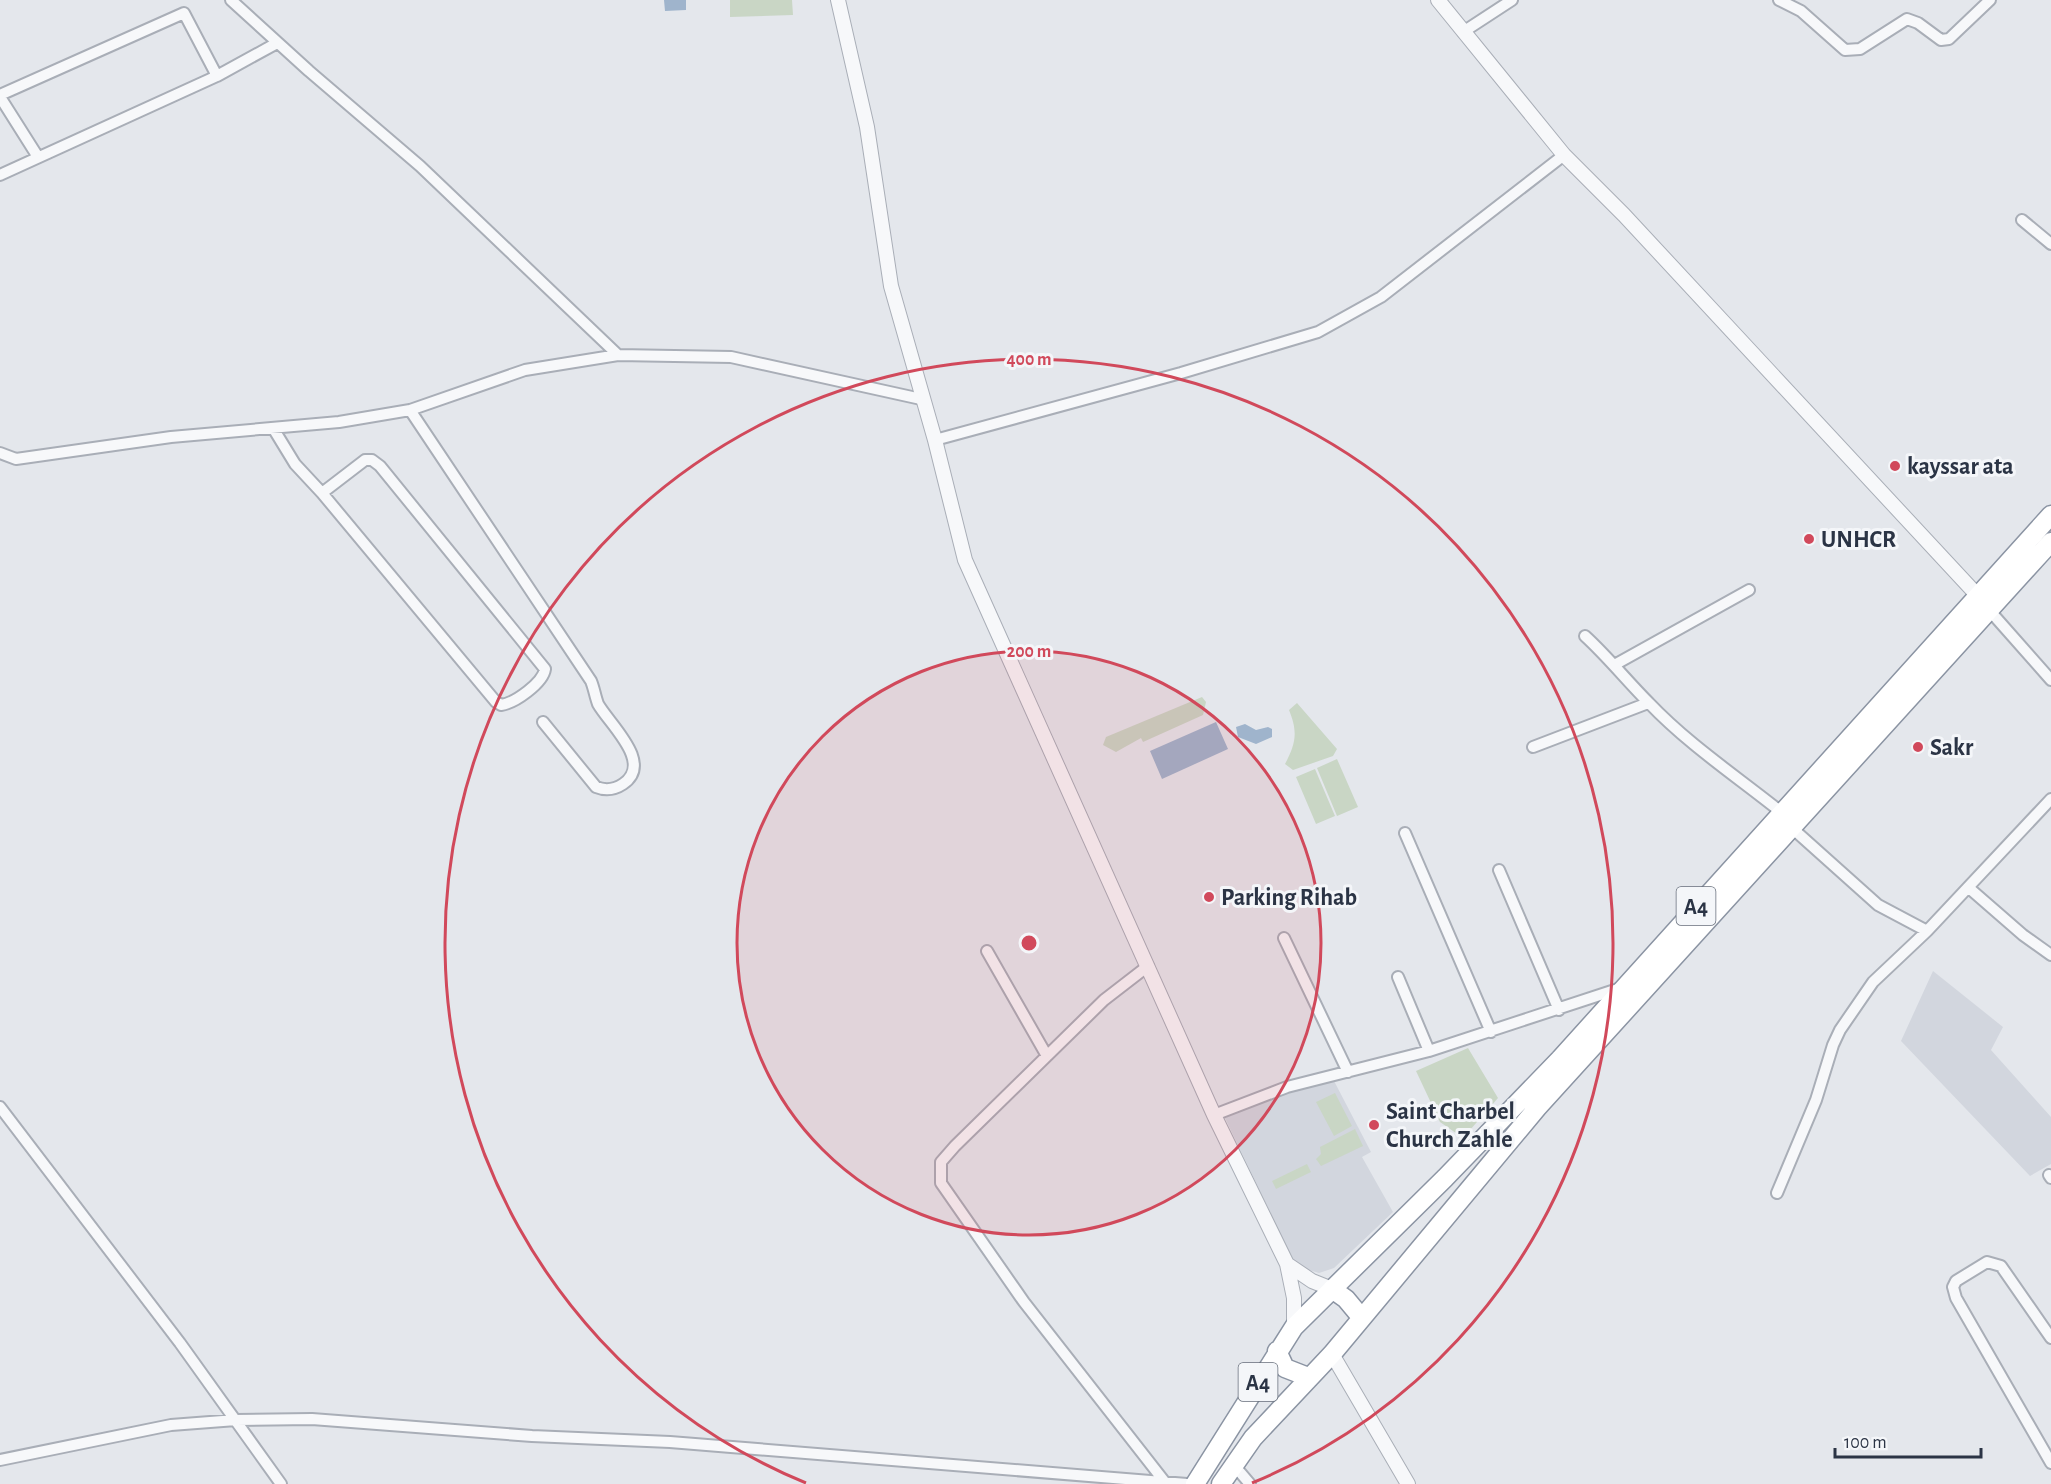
<svg xmlns="http://www.w3.org/2000/svg" width="2051" height="1484" viewBox="0 0 2051 1484" font-family="'Alegreya Sans',sans-serif">
<style>
.built{fill:#d2d6de}
.green{fill:#c9d6c5}
.water{fill:#9fb4cc}
.lines{fill:none;stroke-linecap:round;stroke-linejoin:round}
.minor-casing{stroke:#a9aeb7;stroke-width:14}
.tertiary-casing{stroke:#a9aeb7;stroke-width:16}
.trunk-casing{stroke:#8b94a3;stroke-width:21}
.minor{stroke:#f7f8fa;stroke-width:10}
.tertiary{stroke:#f7f8fa;stroke-width:14}
.trunk{stroke:#fff;stroke-width:18}
.ring{fill:none;stroke:#d1495b;stroke-width:3}
.poi-dot{fill:#d1495b;stroke:#f4f6f9;stroke-width:2}
.labels{text-anchor:middle;stroke-width:6;stroke-linejoin:round;paint-order:stroke}
.shield{fill:#f4f6f9;stroke:#676e7b;stroke-width:1.5}
.shield-label{font-size:22px;font-weight:bold;fill:#2b3445}
.poi-label{font-size:24px;font-weight:bold;fill:#2b3445;stroke:#f4f6f9;text-anchor:start}
.centre{fill:#d1495b;stroke:#f4f6f9;stroke-width:3}
.ring-label{font-size:18px;text-anchor:middle;font-weight:bold;fill:#d1495b;stroke:#f4f6f9;stroke-width:6;stroke-linejoin:round;paint-order:stroke}
</style>
<rect width="100%" height="100%" fill="#e4e7ec"/>
<path class="built" d="M 1933,971 L 2003,1027 L 1991,1050 L 2051,1117 L 2051,1164 L 2030,1176 L 1901,1041 Z
M 1333,1079 L 1371,1152 L 1362,1157 L 1393,1212 L 1334,1268 L 1319,1273 L 1309,1270 L 1293,1260 L 1225,1118 L 1283,1092 Z"/>
<path class="green" d="M 730,0 L 792,0 L 793,15 L 730,17 Z
M 1202,697 L 1206,702 L 1203,715 L 1143,742 L 1141,738 L 1116,752 L 1103,745 L 1106,737 Z
M 1297,703 L 1337,749 L 1333,756 L 1293,770 L 1285,764 C 1296,743 1298,732 1289,710 Z
M 1337,759 L 1358,807 L 1337,816 L 1317,768 Z
M 1315,769 L 1335,816 L 1316,824 L 1296,777 Z
M 1468,1048 L 1498,1098 L 1463,1138 L 1440,1122 L 1416,1071 Z
M 1335,1093 L 1352,1126 L 1334,1136 L 1316,1102 Z
M 1355,1129 L 1363,1146 L 1321,1166 L 1316,1159 L 1321,1154 L 1320,1147 Z
M 1307,1164 L 1311,1172 L 1276,1189 L 1272,1181 Z"/>
<path class="water" d="M 664,0 L 686,0 L 686,10 L 665,11 Z
M 1216,722 L 1228,749 L 1162,779 L 1150,751 Z
M 1245,724 L 1256,730 L 1268,727 L 1272,729 L 1272,737 L 1256,744 L 1238,737 L 1236,727 Z"/>
<g class="lines">
<defs>
<path id="minor" d="M 231,0 L 309,71 L 420,166 L 618,355
M 1779,0 L 1801,11 L 1845,50 L 1860,49 L 1907,19 L 1918,23 L 1941,40 L 1949,39 L 1990,0
M 1463,32 L 1512,0
M 0,95 L 184,13 L 217,76
M 0,97 L 38,157
M 0,175 L 217,76 L 277,43
M 2022,220 L 2051,244
M 410,410 L 591,681 C 594,688 595,696 598,704 C 610,725 654,763 623,784 C 614,790 606,791 596,787 L 543,722
M 273,428 L 295,464 L 322,493
M 935,440 L 1181,373 L 1318,332 L 1381,297 L 1564,155
M 0,453 L 16,459 L 171,437 L 339,422 L 410,410 L 525,370 L 618,355 L 731,357 L 921,399
M 365,460 L 372,460 L 380,466 L 545,669 C 543,683 515,703 501,705 L 496,702 L 322,493 Z
M 1990,611 L 2051,680
M 1585,636 C 1608,657 1627,681 1649,703 C 1688,744 1736,776 1781,812
M 1616,664 L 1749,590
M 1533,747 L 1648,703
M 1792,828 L 1878,905 L 1927,931 L 2051,799
M 1405,833 L 1491,1032
M 1499,870 L 1559,1010
M 1969,888 L 2023,935 L 2051,955
M 1284,938 L 1348,1072
M 987,951 L 1047,1056
M 1148,966 L 1104,1000 L 955,1146 L 941,1162 L 941,1183 L 1024,1302 L 1164,1481
M 1398,977 L 1429,1051
M 0,1107 L 180,1343 L 281,1484
M 1214,1115 L 1287,1087 L 1429,1051 L 1621,988
M 2049,1175 L 2051,1178
M 1777,1193 L 1816,1100 L 1833,1045 L 1840,1030 L 1873,982 L 1927,931
M 2051,1338 L 2001,1266 L 1987,1262 L 1956,1281 L 1953,1287 L 1956,1298 L 2051,1463
M 0,1460 L 171,1425 L 236,1420 L 312,1419 L 532,1436 L 670,1442 L 1187,1484
M 1233,1464 L 1250,1484"/>
<path id="tertiary" d="M 838,0 L 867,127 L 891,286 L 935,440 L 965,560 L 1214,1115 L 1287,1264 L 1294,1298 L 1294,1327
M 1438,0 L 1564,155 L 1624,215 L 1978,596
M 1287,1264 L 1312,1281 L 1332,1289
M 1332,1354 L 1408,1484"/>
<path id="trunk" d="M 1332,1289 L 1346,1299 L 1361,1317
M 1277,1351 L 1285,1368 L 1308,1377
M 1195,1484 L 1294,1327 L 1445,1178 L 1560,1059 L 2051,515
M 1221,1484 L 1253,1438 L 1332,1354 L 1537,1108 L 2051,542"/>
</defs>
<use href="#minor" class="minor-casing"/>
<use href="#tertiary" class="tertiary-casing"/>
<use href="#trunk" class="trunk-casing"/>
<use href="#minor" class="minor"/>
<use href="#tertiary" class="tertiary"/>
<use href="#trunk" class="trunk"/>
</g>
<circle cx="1029" cy="943" r="292" fill="#d1495b" fill-opacity=".12"/>
<g class="ring">
<circle cx="1029" cy="943" r="292"/>
<path d="M806 1483A584 584 0 1 1 1252 1483"/>
</g>
<g class="poi-dot">
<circle cx="1895" cy="466" r="6"/>
<circle cx="1809" cy="539" r="6"/>
<circle cx="1918" cy="747" r="6"/>
<circle cx="1209" cy="897" r="6"/>
<circle cx="1374" cy="1125" r="6"/>
</g>
<g class="labels">
<g class="shield">
<rect x="1676.5" y="887" width="39" height="38" rx="4.5"/>
<rect x="1238.5" y="1363" width="39" height="38" rx="4.5"/>
</g>
<g class="shield-label">
<text x="1696" y="914">A4</text>
<text x="1258" y="1390">A4</text>
</g>
<g class="poi-label">
<text x="1907" y="474">kayssar ata</text>
<text x="1821" y="547">UNHCR</text>
<text x="1930" y="755">Sakr</text>
<text x="1221" y="905">Parking Rihab</text>
<text x="1386" y="1119">Saint Charbel<tspan x="1386" dy="28">Church Zahle</tspan></text>
</g>
</g>
<circle cx="1029" cy="943" r="9" class="centre"/>
<g class="ring-label">
<text x="1029" y="365">400 m</text>
<text x="1029" y="657">200 m</text>
</g>
<path d="M1835 1448v9h146v-9" fill="none" stroke="#2b3445" stroke-width="3"/>
<text x="1844" y="1448" font-size="18" fill="#2b3445" stroke="#f4f6f9" stroke-width="4.5" paint-order="stroke">100 m</text>
</svg>
